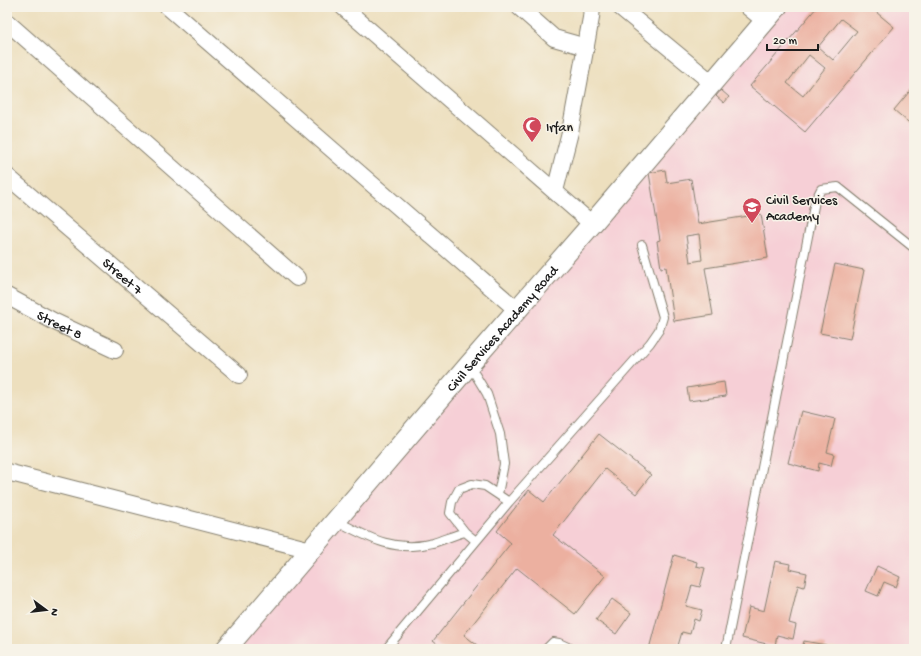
<svg xmlns="http://www.w3.org/2000/svg" width="921" height="656" viewBox="0 0 921 656" font-family="'Gochi Hand',sans-serif">
<style>
.built{fill:#f6cfd6}
.building{fill:#ecb0a0;fill-rule:evenodd}
.lines{fill:none;stroke-linecap:round;stroke-linejoin:round}
.service-casing{stroke:#847e6d;stroke-width:10}
.minor-casing{stroke:#847e6d;stroke-width:18}
.tertiary-casing{stroke:#847e6d;stroke-width:22}
.service{stroke:#fff;stroke-width:8}
.minor{stroke:#fff;stroke-width:16}
.tertiary{stroke:#fff;stroke-width:20}
.labels{text-anchor:middle;stroke-width:3;stroke-linejoin:round;paint-order:stroke}
.poi-label{font-size:14px;fill:#1c1c1c;stroke:#f7f3e8;text-anchor:start}
.street-label{font-size:14px;fill:#1c1c1c;stroke:#f7f3e8}
</style>
<rect width="100%" height="100%" fill="#f7f3e8"/>
<filter id="ink" filterUnits="userSpaceOnUse"><feTurbulence type="fractalNoise" baseFrequency=".025" numOctaves="2"/><feDisplacementMap in="SourceGraphic" scale="8" xChannelSelector="R" yChannelSelector="G"/><feConvolveMatrix kernelMatrix="1 2 1 2 8 2 1 2 1" color-interpolation-filters="sRGB"/></filter>
<filter id="wash" filterUnits="userSpaceOnUse"><feTurbulence type="fractalNoise" baseFrequency=".012" numOctaves="4" result="noise"/><feDisplacementMap in="SourceGraphic" scale="16" xChannelSelector="R" yChannelSelector="G"/><feGaussianBlur stdDeviation="0.9" result="paint"/><feColorMatrix in="noise" values="0 0 0 0 0 0 0 0 0 0 0 0 0 0 0 0 0 1.4 0 .05"/><feComposite in="paint" operator="in"/></filter>
<g filter="url(#wash)">
<rect width="100%" height="100%" fill="#eddfbe"/>
<path class="built" d="M 778,7 L 914,7 L 914,649 L 227,649 Z"/>
<g id="blocks">
<path class="building" d="M 817,7 L 870,7 L 894,27 L 805,132 L 750,86 ZM 841,19 L 857,31 L 833,60 L 818,47 ZM 809,55 L 825,68 L 803,96 L 787,83 Z
M 914,86 L 914,127 L 894,110 Z
M 721,90 L 729,97 L 724,103 L 716,96 Z
M 665,170 L 667,183 L 691,179 L 698,224 L 761,214 L 768,258 L 705,268 L 713,315 L 674,321 L 666,267 L 661,268 L 657,241 L 660,240 L 649,173 ZM 699,234 L 702,260 L 690,262 L 686,236 Z
M 835,264 L 864,270 L 850,339 L 820,333 Z
M 724,382 L 726,396 L 689,401 L 687,388 Z
M 801,411 L 835,419 L 827,452 L 834,454 L 831,466 L 819,463 L 818,471 L 788,463 Z
M 599,434 L 651,475 L 636,494 L 605,469 L 553,535 L 605,576 L 575,614 L 517,568 L 464,635 L 482,649 L 443,649 L 433,641 L 511,543 L 497,531 L 529,490 L 544,502 Z
M 674,555 L 697,562 L 696,566 L 705,568 L 700,587 L 692,585 L 686,606 L 702,610 L 699,621 L 694,619 L 690,634 L 682,632 L 677,649 L 649,649 Z
M 775,561 L 790,564 L 789,569 L 807,573 L 804,587 L 798,585 L 789,623 L 796,625 L 793,639 L 777,635 L 775,646 L 742,638 L 749,607 L 764,611 Z
M 877,566 L 900,577 L 896,587 L 884,582 L 878,596 L 866,591 Z
M 612,599 L 631,613 L 616,634 L 596,620 Z
M 804,641 L 826,645 L 825,649 L 802,649 Z"/>
</g>
</g>
<g filter="url(#ink)">
<use href="#blocks" fill-opacity="0" stroke="#847e6d" stroke-width="1"/>
<g class="lines">
<defs>
<path id="service" d="M 470,366 L 487,394 L 500,434 L 504,464 L 498,494
M 337,521 C 369,538 395,553 433,543 C 443,540 454,535 465,532
M 476,541 L 465,532 L 450,513 L 452,502 L 459,489 L 472,484 L 485,486 L 509,502
M 386,649 L 509,502 L 650,343 L 659,330 L 663,317 L 642,245
M 546,649 L 553,642 L 559,643 L 572,649
M 726,649 L 815,201 L 821,189 L 838,187 L 914,248"/>
<g id="minor">
<path d="M 168,7 L 517,310"/>
<path d="M 343,7 L 592,224"/>
<path d="M 519,7 L 554,38 L 586,47"/>
<path d="M 620,7 L 712,83"/>
<path d="M 748,7 L 765,21"/>
<path d="M 7,22 L 297,278"/>
<path id="s1" d="M 7,176 L 239,375"/>
<path d="M 555,191 L 570,132 L 591,18 L 592,7"/>
<path id="s2" d="M 7,296 L 55,322 L 115,350"/>
<path d="M 7,472 L 311,550"/>
</g>
<g id="tertiary">
<path id="s3" d="M 226,649 L 469,365 L 592,224 L 777,7"/>
</g>
</defs>
<use href="#service" class="service-casing"/>
<use href="#minor" class="minor-casing"/>
<use href="#tertiary" class="tertiary-casing"/>
<use href="#service" class="service"/>
<use href="#minor" class="minor"/>
<use href="#tertiary" class="tertiary"/>
</g>
</g>
<defs>
<symbol id="mosque-pin" viewBox="-11 -11 22 30"><path d="M0 17L-7.5 6A9.5 9.5 0 1 1 7.5 6Z" fill="#d1495b" stroke="#f7f3e8"/><path d="M3.5-4.9A6 6 0 1 0 3.5 4.9A5 5 0 1 1 3.5-4.9Z" fill="#fff"/></symbol>
<symbol id="university-pin" viewBox="-11 -11 22 30"><path d="M0 17L-7.5 6A9.5 9.5 0 1 1 7.5 6Z" fill="#d1495b" stroke="#f7f3e8"/><path d="M0-5L7-2L0 1L-7-2ZM-4 1L0 2.5L4 1V4Q0 6-4 4Z" fill="#fff"/></symbol>
</defs>
<g fill-rule="evenodd">
<use href="#mosque-pin" x="521" y="115" width="22" height="30"/>
<use href="#university-pin" x="741" y="196" width="22" height="30"/>
</g>
<g class="labels">
<g class="poi-label">
<text x="546" y="131">Irfan</text>
<text x="766" y="204">Civil Services<tspan x="766" dy="16">Academy</tspan></text>
</g>
<g class="street-label">
<text dy="5" stroke="none"><textPath href="#s1" startOffset="153">Street 7</textPath></text>
<text dy="5" stroke="none"><textPath href="#s2" startOffset="60">Street 8</textPath></text>
<text dy="5" stroke="none"><textPath href="#s3" startOffset="423">Civil Services Academy Road</textPath></text>
</g>
</g>
<rect width="921" height="656" fill="none" stroke="#f7f3e8" stroke-width="24"/>
<g transform="translate(46 610) rotate(105)" stroke="#f7f3e8" stroke-width="3" paint-order="stroke">
<path d="M0-3L7 15L0 10L-7 15Z" fill="#1c1c1c"/>
<text y="-6" font-size="11" font-weight="bold" text-anchor="middle" fill="#1c1c1c">N</text>
</g>
<path d="M767 44v6h51v-6" fill="none" stroke="#1c1c1c" stroke-width="2"/>
<text x="773" y="44" font-size="12" fill="#1c1c1c" stroke="#f7f3e8" stroke-width="3" paint-order="stroke">20 m</text>
</svg>
